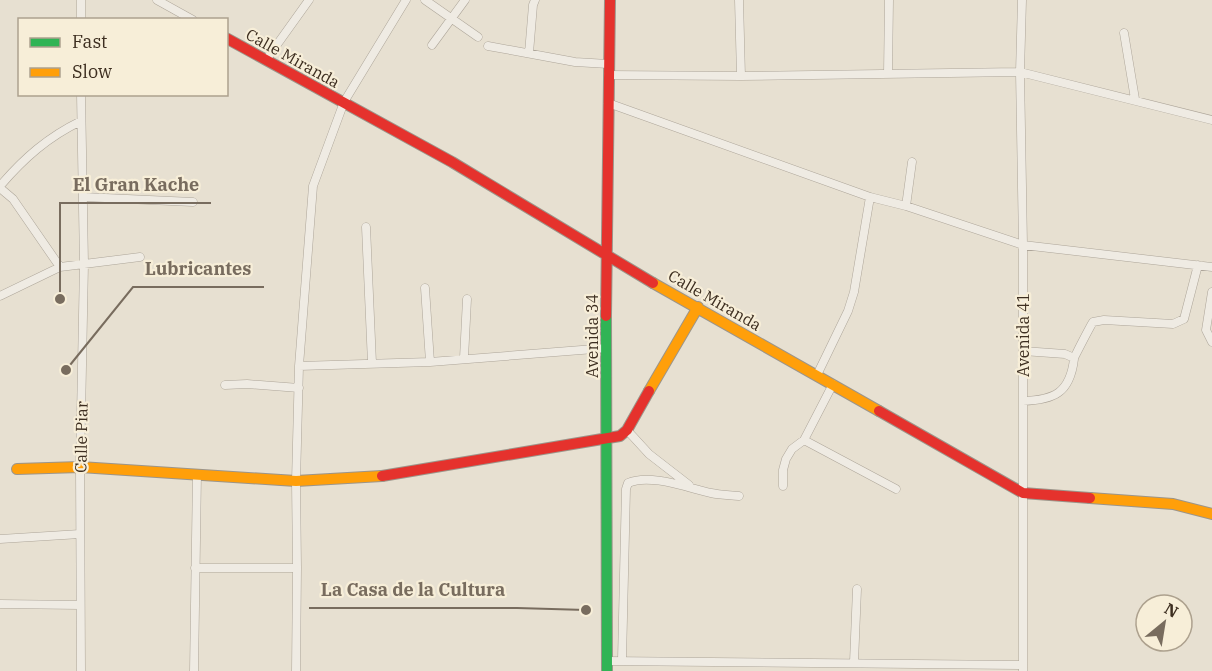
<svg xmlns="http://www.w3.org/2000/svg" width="1212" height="671" viewBox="0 0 1212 671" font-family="'IBM Plex Serif',serif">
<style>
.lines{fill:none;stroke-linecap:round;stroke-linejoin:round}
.street-casing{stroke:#ada599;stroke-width:9}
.fast-casing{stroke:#9c958a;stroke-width:12}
.slow-casing{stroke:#9c958a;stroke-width:12}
.jam-casing{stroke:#9c958a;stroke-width:12}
.street{stroke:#efebe3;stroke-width:8}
.fast{stroke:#30b455;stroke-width:10}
.slow{stroke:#ff9f0a;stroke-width:10}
.jam{stroke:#e5322d;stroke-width:10}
.labels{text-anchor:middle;stroke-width:4.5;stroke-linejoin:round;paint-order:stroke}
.street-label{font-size:16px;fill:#3d2e20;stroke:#f7eed8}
.leader{fill:none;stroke:#786c5e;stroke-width:2}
.callout-dot{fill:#786c5e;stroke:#f7eed8;stroke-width:2}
.callout-label{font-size:18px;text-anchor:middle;font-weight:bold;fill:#786c5e;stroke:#f7eed8;stroke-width:4.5;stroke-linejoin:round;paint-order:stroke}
</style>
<rect width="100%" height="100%" fill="#e7e0d1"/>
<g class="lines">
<defs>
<path id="street" d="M 157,0 L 193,20
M 425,0 L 478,37
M 739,0 L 741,76 L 1020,72 L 1212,120
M 1022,0 L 1020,72 L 1023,245 L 1023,671
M 81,20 L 81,0
M 1124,33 L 1135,99
M 432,45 L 465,0
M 488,46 L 575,62 L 608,64
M 529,53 L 533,5 L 535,0
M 266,60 L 309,0
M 888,74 L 889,0
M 608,75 L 741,76
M 608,103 L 870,197 L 906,206 L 1023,245 L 1212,267
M 0,186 C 24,158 48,137 81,121
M 0,188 L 13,199 L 60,267
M 83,197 L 193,202
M 906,206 L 912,162
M 366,227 L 372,363
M 425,288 L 430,362
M 0,296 L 60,267 L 140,257
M 1212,342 L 1206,330 L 1212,292
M 1023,351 L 1065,354 L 1074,358
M 464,358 L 467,299
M 299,366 L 430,362 L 607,348
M 817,375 L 848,311 L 854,292 L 870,197
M 225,385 L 247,384 L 299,388
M 1023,401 C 1054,400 1070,393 1074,359 C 1074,357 1091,325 1093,322 L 1104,320 L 1173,324 L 1184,319 L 1198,265
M 627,430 L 649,454 L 689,485
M 804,440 L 896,489
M 783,486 L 783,470 L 786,459 L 792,449 L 804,440 L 833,384
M 0,539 L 80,534
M 195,568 L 297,568
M 0,604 L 80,605
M 622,660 L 626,489 L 628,483 C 650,473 688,488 711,493 C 720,495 730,495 739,496
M 607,661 L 1023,665
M 854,662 L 857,589
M 81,671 L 80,467 L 84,264 L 81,94
M 194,671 L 197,474
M 296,671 L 297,568 L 296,481 L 299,366 L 313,186 L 344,102 L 406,0"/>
<path id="fast" d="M 606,316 L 607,671"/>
<path id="slow" d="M 653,283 L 879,411
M 649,391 L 698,307
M 17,469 L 80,467 L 296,481 L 382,476
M 1090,498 L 1173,504 L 1212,514"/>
<path id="jam" d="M 226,38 L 452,162 L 653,283
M 606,316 L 610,0
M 879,411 L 1023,493 L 1090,498
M 382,476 L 620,436 L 627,430 L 649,391"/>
</defs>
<use href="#street" class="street-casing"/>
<use href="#fast" class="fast-casing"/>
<use href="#slow" class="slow-casing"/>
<use href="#jam" class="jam-casing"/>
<use href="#street" class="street"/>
<use href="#fast" class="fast"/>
<use href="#slow" class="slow"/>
<use href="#jam" class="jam"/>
</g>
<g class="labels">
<g class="street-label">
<text transform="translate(293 58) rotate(29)" y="6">Calle Miranda</text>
<text transform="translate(715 300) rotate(30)" y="6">Calle Miranda</text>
<text transform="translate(1023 335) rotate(-90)" y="6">Avenida 41</text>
<text transform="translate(592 336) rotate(-90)" y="6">Avenida 34</text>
<text transform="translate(81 437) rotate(-89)" y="6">Calle Piar</text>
</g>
</g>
<path class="leader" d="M60 299L60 203H211M66 370L133 287H264M586 610L517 608H309"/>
<g class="callout-dot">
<circle cx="60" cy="299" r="6"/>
<circle cx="66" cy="370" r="6"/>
<circle cx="586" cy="610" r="6"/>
</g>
<g class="callout-label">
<text x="136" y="191">El Gran Kache</text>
<text x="198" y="275">Lubricantes</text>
<text x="413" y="596">La Casa de la Cultura</text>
</g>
<rect x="18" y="18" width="210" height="78" fill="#f7eed8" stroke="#ada18e" stroke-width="1.5"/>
<rect x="30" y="38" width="30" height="9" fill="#30b455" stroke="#ada18e" stroke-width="1.5"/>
<text x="72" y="48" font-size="18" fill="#3d2e20">Fast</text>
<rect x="30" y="68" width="30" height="9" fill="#ff9f0a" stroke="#ada18e" stroke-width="1.5"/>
<text x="72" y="78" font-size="18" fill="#3d2e20">Slow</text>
<g transform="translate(1164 623) rotate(30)"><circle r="28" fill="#f7eed8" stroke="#ada18e" stroke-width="1.5"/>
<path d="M0-4.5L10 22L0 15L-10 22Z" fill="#786c5e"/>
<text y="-9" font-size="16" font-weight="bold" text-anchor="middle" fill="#3d2e20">N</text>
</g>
</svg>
